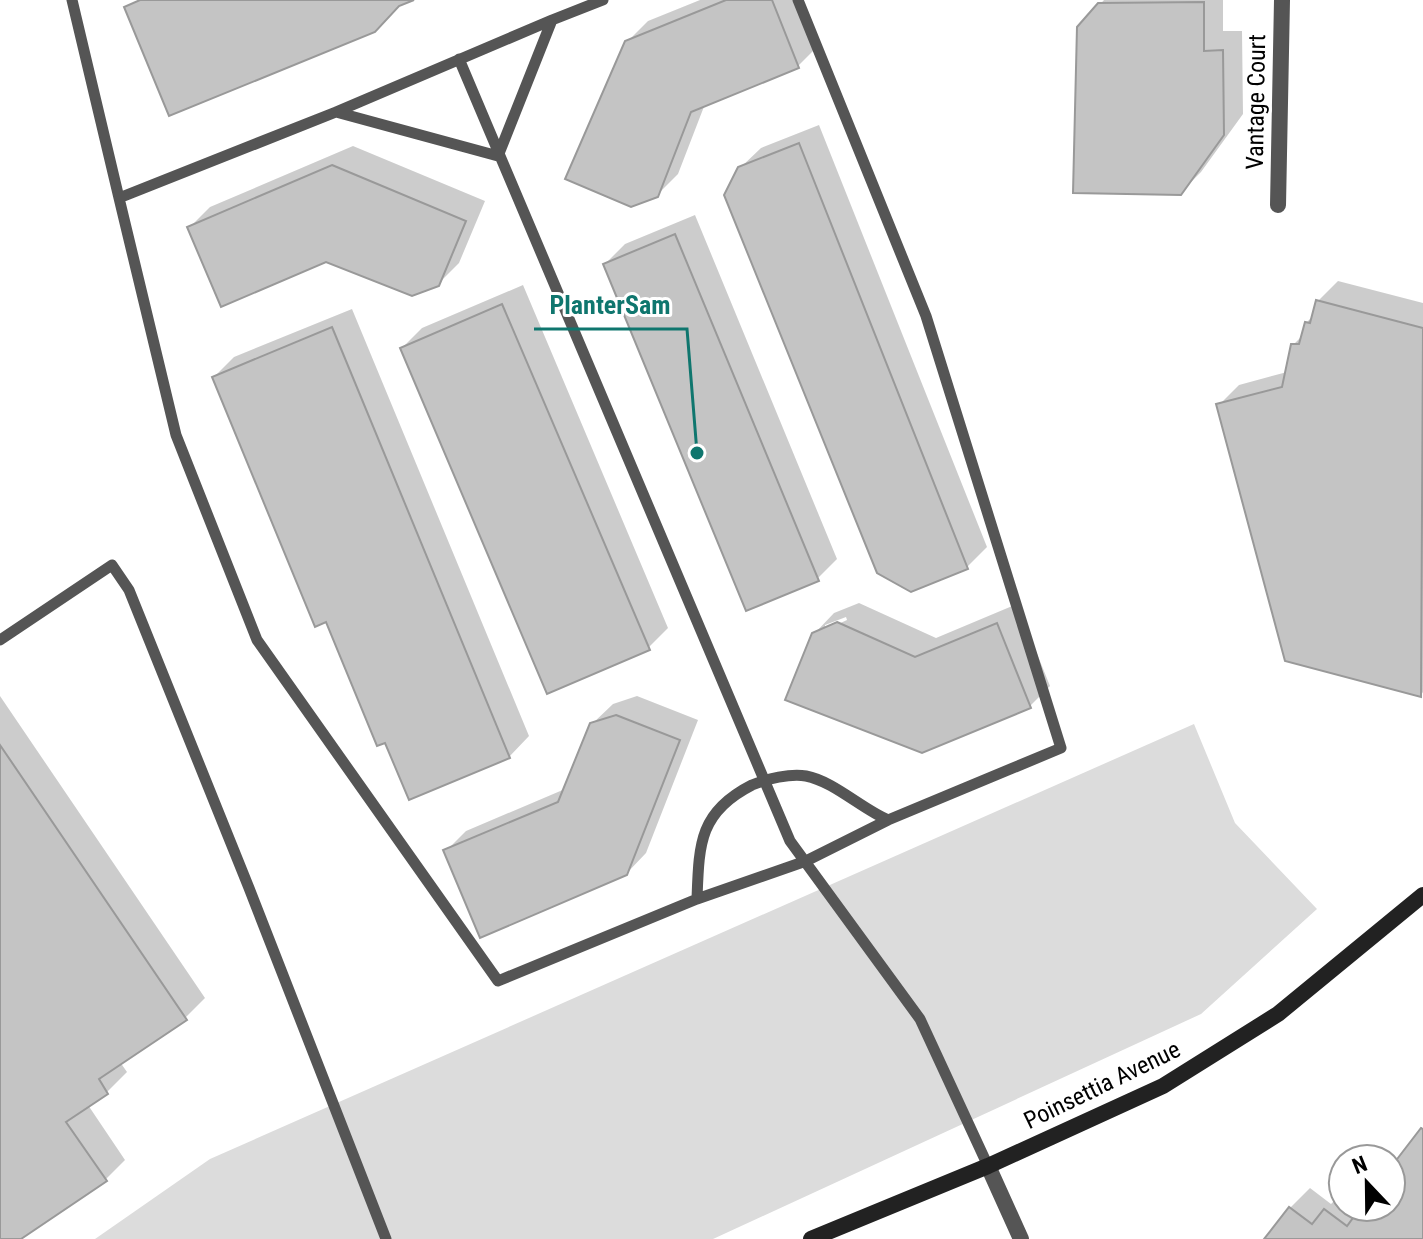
<svg xmlns="http://www.w3.org/2000/svg" width="1423" height="1239" viewBox="0 0 1423 1239" font-family="'Roboto Condensed',sans-serif">
<style>
.grass{fill:#dcdcdc}
.shadow{fill:#0003;fill-rule:evenodd}
.building{fill:#c4c4c4;stroke:#999;stroke-width:2}
.lines{fill:none;stroke-linecap:round;stroke-linejoin:round}
.service{stroke:#555;stroke-width:11}
.minor{stroke:#555;stroke-width:16}
.secondary{stroke:#222;stroke-width:16}
.labels{text-anchor:middle;stroke-width:6;stroke-linejoin:round;paint-order:stroke}
.street-label{font-size:24px;fill:#000;stroke:#fff}
.leader{fill:none;stroke:#0f766e;stroke-width:3}
.callout-dot{fill:#0f766e;stroke:#fff;stroke-width:3}
.callout-label{font-size:26px;text-anchor:middle;font-weight:bold;fill:#0f766e;stroke:#fff;stroke-width:6;stroke-linejoin:round;paint-order:stroke}
</style>
<rect width="100%" height="100%" fill="#fff"/>
<path class="grass" d="M 1194,724 L 1235,823 L 1317,909 L 1201,1014 L 713,1239 L 95,1239 L 210,1159 Z"/>
<path class="shadow" d="M 700,0 L 799,0 L 818,46 L 798,66 L 705,104 L 678,174 L 657,195 L 627,42 L 648,21 Z
M 1104,0 L 1223,0 L 1223,31 L 1242,31 L 1243,114 L 1201,172 L 1180,193 L 1079,28 Z
M 819,125 L 987,547 L 967,567 L 740,168 L 761,148 Z
M 353,146 L 485,201 L 459,263 L 438,284 L 190,227 L 210,207 Z
M 695,215 L 837,559 L 817,579 L 605,264 L 625,244 Z
M 1338,281 L 1423,303 L 1423,692 L 1421,695 L 1219,405 L 1239,385 L 1287,372 L 1293,345 L 1303,335 L 1306,323 L 1314,315 L 1318,301 Z
M 523,285 L 668,628 L 648,648 L 402,348 L 422,328 Z
M 352,309 L 529,736 L 509,757 L 386,740 L 214,377 L 234,357 Z
M 859,603 L 936,638 L 1017,604 L 1050,686 L 1030,706 L 922,751 L 814,634 L 834,613 ZM 846,617 L 847,620 L 825,630 L 825,625 Z
M 0,696 L 205,998 L 185,1018 L 120,1062 L 127,1072 L 107,1092 L 88,1105 L 125,1160 L 105,1180 L 18,1239 L 0,1239 Z
M 637,696 L 698,720 L 646,853 L 626,874 L 446,851 L 466,831 L 565,789 L 592,724 L 613,704 Z
M 1423,1128 L 1423,1239 L 1267,1239 L 1290,1208 L 1310,1188 L 1331,1204 L 1343,1192 L 1343,1207 L 1391,1207 L 1391,1171 Z"/>
<path class="building" d="M 140,0 L 414,0 L 399,6 L 375,32 L 169,116 L 124,7 Z
M 726,0 L 772,0 L 799,68 L 691,112 L 658,197 L 631,207 L 565,179 L 625,41 Z
M 1204,2 L 1204,51 L 1223,50 L 1224,135 L 1181,195 L 1073,193 L 1077,27 L 1098,3 Z
M 799,143 L 968,569 L 911,592 L 877,573 L 724,195 L 738,167 Z
M 332,165 L 466,221 L 439,286 L 412,296 L 326,262 L 221,307 L 187,227 Z
M 675,234 L 819,581 L 746,611 L 603,264 Z
M 1316,300 L 1423,328 L 1421,697 L 1285,661 L 1216,404 L 1282,387 L 1291,344 L 1299,344 L 1305,322 L 1310,323 Z
M 502,304 L 650,650 L 547,694 L 400,348 Z
M 332,327 L 510,758 L 409,800 L 385,743 L 377,746 L 326,622 L 315,627 L 212,377 Z
M 837,622 L 915,657 L 997,623 L 1031,708 L 922,753 L 785,700 L 812,633 Z
M 616,715 L 680,740 L 627,875 L 480,938 L 443,850 L 558,802 L 590,723 Z
M 0,745 L 187,1020 L 99,1079 L 108,1094 L 66,1122 L 107,1181 L 21,1239 L 0,1239 Z
M 1421,1128 L 1423,1129 L 1423,1239 L 1264,1239 L 1289,1207 L 1312,1224 L 1324,1209 L 1347,1226 L 1361,1207 L 1391,1207 L 1391,1167 Z"/>
<g class="lines">
<path class="service" d="M 72,0 L 119,198
M 459,59 L 790,841 L 920,1019 L 988,1166
M 336,112 L 552,20
M 498,156 L 336,112 L 119,198 L 176,435 L 257,640 L 498,981 L 697,899 C 699,844 699,812 752,785 C 766,779 791,773 806,776 C 833,781 862,809 888,820 L 1061,748 L 926,316 L 798,0
M 498,156 L 552,20 L 603,0
M 0,640 L 112,565 L 129,590 L 249,888 L 386,1239
M 697,899 L 806,861 L 888,820"/>
<path class="minor" d="M 1278,205 L 1282,0
M 988,1166 L 1021,1239"/>
<path class="secondary" d="M 811,1239 L 988,1166 L 1163,1086 L 1278,1014 L 1423,895"/>
</g>
<g class="labels">
<g class="street-label">
<text transform="translate(1256 102) rotate(-89)" y="8">Vantage Court</text>
<text transform="translate(1102 1085) rotate(-26)" y="8">Poinsettia Avenue</text>
</g>
</g>
<path class="leader" d="M697 453L687 329H534"/>
<circle class="callout-dot" cx="697" cy="453" r="8"/>
<g class="callout-label">
<text x="610" y="314">PlanterSam</text>
</g>
<g transform="translate(1367 1183) rotate(338)"><circle r="38" fill="#ffffff" stroke="#999999" stroke-width="2"/>
<path d="M0-6L14 30L0 20L-14 30Z" fill="#000000"/>
<text y="-12" font-size="22" font-weight="bold" text-anchor="middle" fill="#000000">N</text>
</g>
</svg>
